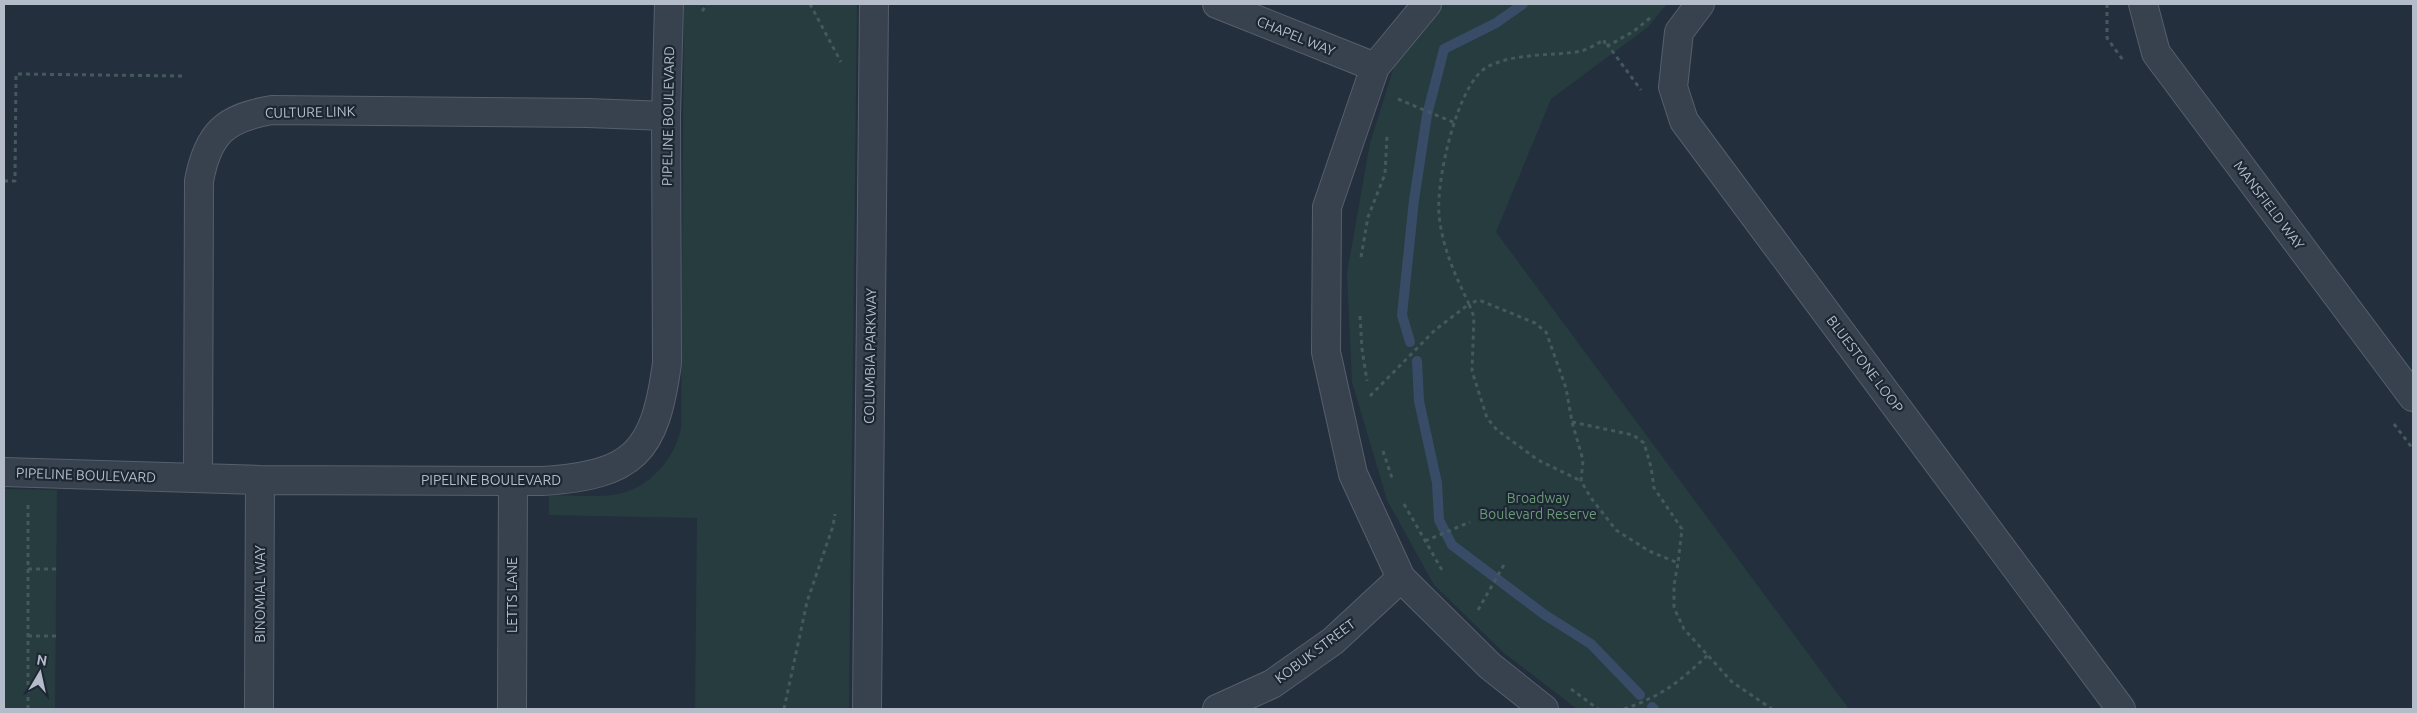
<svg xmlns="http://www.w3.org/2000/svg" width="2417" height="713" viewBox="0 0 2417 713" font-family="Ubuntu,sans-serif">
<style>
.green{fill:#263c3f}
.lines{fill:none;stroke-linecap:round;stroke-linejoin:round}
.stream{stroke:#394c67;stroke-width:10}
.minor-casing{stroke:#565f6c;stroke-width:30}
.tertiary-casing{stroke:#565f6c;stroke-width:30}
.path{stroke:#44595c;stroke-width:3;stroke-dasharray:4 4;stroke-linecap:butt}
.minor{stroke:#38414e;stroke-width:28}
.tertiary{stroke:#38414e;stroke-width:28}
.labels{text-anchor:middle;stroke-width:4.5;stroke-linejoin:round;paint-order:stroke}
.street-label{font-size:14px;fill:#b4bcc9;stroke:#1d2633}
.park-label{font-size:14px;fill:#6b9a76;stroke:#1d2633}
</style>
<rect width="100%" height="100%" fill="#242f3e"/>
<path class="green" d="M 684,4 L 857,4 L 849,709 L 695,709 L 697,518 L 549,515 L 549,495 C 570,495 598,498 618,494 C 650,488 675,458 681,428 Z
M 1442,4 L 1667,4 L 1648,27 L 1551,99 L 1496,232 L 1849,709 L 1577,709 L 1504,653 L 1434,585 L 1387,500 L 1352,382 L 1347,273 L 1370,143 L 1399,51 Z
M 4,489 L 57,490 L 55,709 L 4,709 Z"/>
<g class="lines">
<path class="stream" d="M 1410,342 L 1402,315 L 1414,200 L 1427,115 L 1444,49 L 1496,23 L 1523,4
M 1417,361 L 1419,401 L 1437,483 L 1439,520 L 1452,545 L 1545,615 L 1591,644 L 1640,695
M 1652,707 L 1654,709"/>
<defs>
<path id="minor" d="M 1217,4 L 1375,67
M 1427,4 L 1375,67 L 1327,207 L 1326,352 L 1353,474 L 1401,578 L 1490,666 L 1544,709
M 1700,4 L 1679,32 L 1673,87 L 1684,121 L 2121,709
M 2143,4 L 2156,53 L 2413,397
M 4,472 L 260,480 L 542,481 C 634,475 655,453 667,363 L 666,116 L 669,4
M 198,478 L 199,181 C 208,133 225,118 272,110 L 588,113 L 666,116
M 259,709 L 260,480
M 512,709 L 513,481
M 1217,709 L 1272,684 L 1333,641 L 1401,578"/>
<path id="tertiary" d="M 867,709 L 874,4"/>
</defs>
<use href="#minor" class="minor-casing"/>
<use href="#tertiary" class="tertiary-casing"/>
<path class="path" d="M 810,4 L 841,62
M 2107,4 L 2107,38 L 2123,60
M 702,11 L 708,4
M 1650,18 L 1634,31 L 1606,47 L 1604,40 C 1596,44 1586,51 1576,52 C 1547,56 1514,53 1487,67 C 1457,84 1436,181 1439,214 C 1442,247 1455,275 1469,304 L 1479,300 L 1535,323 L 1546,332 L 1566,388 L 1572,422 L 1583,460 L 1581,481 L 1591,498 L 1616,530 L 1649,551 L 1678,563 L 1674,585 L 1674,608 L 1684,629 L 1732,682 L 1772,709
M 1607,44 L 1641,90
M 1398,99 L 1455,123
M 4,181 L 15,181 L 16,74 L 183,76
M 1361,257 L 1368,217 L 1385,174 L 1387,135
M 1360,316 L 1362,349 L 1367,381
M 1370,396 L 1435,330 L 1469,304 L 1474,317 L 1472,371 L 1487,418 L 1497,430 L 1538,460 L 1581,481
M 1572,422 L 1633,435 L 1644,443 L 1651,467 L 1654,488 L 1682,529 L 1678,563
M 2394,424 L 2413,449
M 1383,451 L 1392,478
M 1404,504 L 1442,570
M 1425,541 L 1470,522
M 28,569 L 57,569
M 1478,610 L 1505,563
M 28,636 L 56,636
M 1571,689 L 1598,709
M 28,709 L 28,505
M 784,709 L 807,602 L 833,526 L 835,514
M 1624,709 C 1662,696 1679,682 1708,655"/>
<use href="#minor" class="minor"/>
<use href="#tertiary" class="tertiary"/>
</g>
<g class="labels">
<g class="street-label">
<text transform="translate(1296 36) rotate(22)" y="5">CHAPEL WAY</text>
<text transform="translate(310 112) rotate(-1)" y="5">CULTURE LINK</text>
<text transform="translate(668 116) rotate(-89)" y="5">PIPELINE BOULEVARD</text>
<text transform="translate(2269 205) rotate(53)" y="5">MANSFIELD WAY</text>
<text transform="translate(870 356) rotate(-89)" y="5">COLUMBIA PARKWAY</text>
<text transform="translate(1865 364) rotate(53)" y="5">BLUESTONE LOOP</text>
<text transform="translate(86 475) rotate(2)" y="5">PIPELINE BOULEVARD</text>
<text x="491" y="485">PIPELINE BOULEVARD</text>
<text transform="translate(260 594) rotate(-90)" y="5">BINOMIAL WAY</text>
<text transform="translate(512 595) rotate(-90)" y="5">LETTS LANE</text>
<text transform="translate(1315 651) rotate(-37)" y="5">KOBUK STREET</text>
</g>
<g class="park-label">
<text x="1538" y="503">Broadway<tspan x="1538" dy="16">Boulevard Reserve</tspan></text>
</g>
</g>
<rect width="2417" height="713" fill="none" stroke="#b4bcc9" stroke-width="10"/>
<g transform="translate(40 673) rotate(9)" stroke="#1d2633" stroke-width="4" paint-order="stroke">
<path d="M0-4L9 19L0 12L-9 19Z" fill="#b4bcc9"/>
<text y="-8" font-size="14" font-weight="bold" text-anchor="middle" fill="#b4bcc9">N</text>
</g>
</svg>
